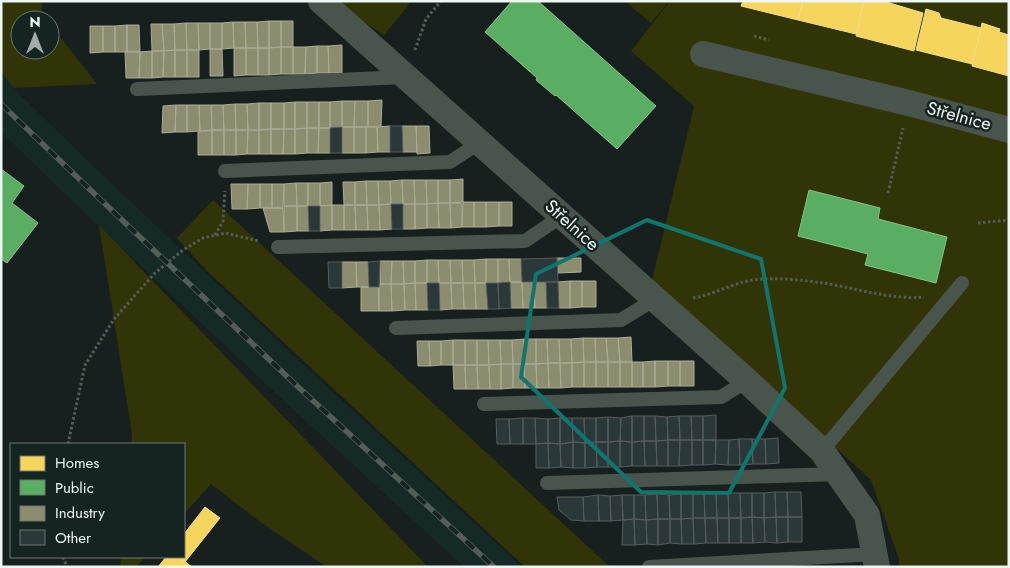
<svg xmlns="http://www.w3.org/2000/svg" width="1010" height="568" viewBox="0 0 1010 568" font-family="Jost,sans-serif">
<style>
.built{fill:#152a26}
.green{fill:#303406}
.homes{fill:#f6d55c;stroke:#f3df89}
.public{fill:#5aae61;stroke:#86c48d}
.industry{fill:#8c8c6e;stroke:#a9ac96}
.building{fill:#2a3839;stroke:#565c5d}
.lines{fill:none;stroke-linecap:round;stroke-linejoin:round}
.path{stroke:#545d56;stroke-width:3;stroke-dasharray:2.5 2.5;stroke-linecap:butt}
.lane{stroke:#49554c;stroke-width:14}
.street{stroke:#49554c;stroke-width:26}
.rail-casing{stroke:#545d59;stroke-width:5.5}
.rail{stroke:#152421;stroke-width:4;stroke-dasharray:11;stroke-linecap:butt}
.marked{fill:none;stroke:#0f766e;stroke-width:4;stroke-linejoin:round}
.labels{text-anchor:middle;stroke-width:5;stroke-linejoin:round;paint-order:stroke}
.street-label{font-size:18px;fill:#ecf6f3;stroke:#152421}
</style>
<rect width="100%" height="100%" fill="#18201f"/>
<path class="built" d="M 1,72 L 18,93 L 115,187 L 310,371 L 522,567 L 464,567 L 283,400 L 88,216 L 1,132 Z"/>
<path class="green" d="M 1,1 L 42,1 L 42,14 L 47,20 L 20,20 L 20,50 L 50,50 L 50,24 L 97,84 L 14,88 L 1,72 Z
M 331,1 L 412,1 L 384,35 Z
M 625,1 L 669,1 L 651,23 Z
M 670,1 L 1009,1 L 1009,567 L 899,567 L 899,559 L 871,480 L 652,280 L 694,106 L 631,51 Z
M 213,200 L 610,567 L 525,567 L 207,271 L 177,238 Z
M 99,225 L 428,567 L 327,567 L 259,521 L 211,484 L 184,514 L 184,444 L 131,444 L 132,434 Z
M 121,557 L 145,557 L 136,567 L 120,567 Z"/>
<path class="homes" d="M 743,1 L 803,1 L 798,20 L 741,6 Z
M 803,1 L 864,1 L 856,34 L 798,20 Z
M 864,1 L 883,1 L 923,13 L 914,51 L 856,36 Z
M 926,9 L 939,13 L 941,18 L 981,28 L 972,64 L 916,50 Z
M 982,23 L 1000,29 L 999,32 L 1009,35 L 1009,76 L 972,66 Z
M 205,507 L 220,518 L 185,562 L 179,557 L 184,557 L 184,534 Z
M 166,557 L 179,557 L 192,567 L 158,567 Z"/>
<path class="public" d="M 512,1 L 538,1 L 656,106 L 617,149 L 556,95 L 555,96 L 536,80 L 537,78 L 485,32 Z
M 1,169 L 24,186 L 12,203 L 38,223 L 7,263 L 1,259 Z
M 809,190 L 880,208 L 878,219 L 947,237 L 936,283 L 865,265 L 868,254 L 798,236 Z"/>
<path class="industry" d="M 269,21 L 269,48 L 258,48 L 257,22 Z
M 269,21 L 281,21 L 281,47 L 269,48 Z
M 281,21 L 293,21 L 293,47 L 281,47 Z
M 233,22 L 234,48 L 222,49 L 222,23 Z
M 233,22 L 245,22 L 246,48 L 234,48 Z
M 245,22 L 257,22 L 258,48 L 246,48 Z
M 186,23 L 187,50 L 175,50 L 174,24 Z
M 186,23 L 198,23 L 199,50 L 187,50 Z
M 198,23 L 210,23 L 210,49 L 199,50 Z
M 210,23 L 222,23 L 222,49 L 210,49 Z
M 151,24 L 162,24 L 164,51 L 152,51 Z
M 162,24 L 174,24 L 175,50 L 164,51 Z
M 127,25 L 127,52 L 115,52 L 115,26 Z
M 127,25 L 139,25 L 140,52 L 127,52 Z
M 90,26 L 103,26 L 103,52 L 90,53 Z
M 103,26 L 115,26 L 115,52 L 103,52 Z
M 342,45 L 342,73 L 329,73 L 328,46 Z
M 317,46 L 317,73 L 305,74 L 306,47 Z
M 317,46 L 328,46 L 329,73 L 317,73 Z
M 281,47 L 281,74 L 269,75 L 269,48 Z
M 281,47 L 293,47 L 293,74 L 281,74 Z
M 293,47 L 306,47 L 305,74 L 293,74 Z
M 234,48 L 246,48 L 246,75 L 234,76 Z
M 246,48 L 258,48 L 258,75 L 246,75 Z
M 258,48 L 269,48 L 269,75 L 258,75 Z
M 210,49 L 222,49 L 223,76 L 210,76 Z
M 175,50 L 175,77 L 163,77 L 164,51 Z
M 175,50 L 187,50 L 187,77 L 175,77 Z
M 187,50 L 199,50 L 199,77 L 187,77 Z
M 125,51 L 140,52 L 139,78 L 126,78 Z
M 152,51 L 152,78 L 139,78 L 140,52 Z
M 152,51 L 164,51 L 163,77 L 152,78 Z
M 382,100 L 381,126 L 368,127 L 368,101 Z
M 342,101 L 342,127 L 330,128 L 330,102 Z
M 342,101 L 355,101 L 354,127 L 342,127 Z
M 355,101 L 368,101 L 368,127 L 354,127 Z
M 295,102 L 295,129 L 284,129 L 284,103 Z
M 295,102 L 307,102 L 307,128 L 295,129 Z
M 307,102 L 319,102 L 319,128 L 307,128 Z
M 319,102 L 330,102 L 330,128 L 319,128 Z
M 259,103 L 259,130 L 248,130 L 247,104 Z
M 259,103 L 271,103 L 271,129 L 259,130 Z
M 271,103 L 284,103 L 284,129 L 271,129 Z
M 235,104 L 236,130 L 224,130 L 223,105 Z
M 235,104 L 247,104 L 248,130 L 236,130 Z
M 176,105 L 175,132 L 162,133 L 163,106 Z
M 176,105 L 187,105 L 187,132 L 175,132 Z
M 187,105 L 199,105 L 200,131 L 187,132 Z
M 199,105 L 211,105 L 212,130 L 200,131 Z
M 211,105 L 223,105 L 224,130 L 212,130 Z
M 390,126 L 390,152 L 378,152 L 377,127 Z
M 402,126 L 416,126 L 417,152 L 403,152 Z
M 416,126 L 429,126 L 430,153 L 417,154 Z
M 342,127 L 354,127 L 354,153 L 342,153 Z
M 354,127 L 366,127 L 366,153 L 354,153 Z
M 366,127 L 377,127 L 378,152 L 366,153 Z
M 307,128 L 307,153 L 295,154 L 295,129 Z
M 307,128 L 319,128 L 318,153 L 307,153 Z
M 319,128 L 330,128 L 330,153 L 318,153 Z
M 271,129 L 271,154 L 259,154 L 259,130 Z
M 271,129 L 284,129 L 283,154 L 271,154 Z
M 284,129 L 295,129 L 295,154 L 283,154 Z
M 212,130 L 212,155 L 198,155 L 198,132 Z
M 212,130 L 224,130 L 224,155 L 212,155 Z
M 224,130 L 236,130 L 236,155 L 224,155 Z
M 236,130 L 248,130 L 247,154 L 236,155 Z
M 248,130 L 259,130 L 259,154 L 247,154 Z
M 463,179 L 463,202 L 450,203 L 450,180 Z
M 402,180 L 403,204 L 391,204 L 390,181 Z
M 402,180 L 414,180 L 415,204 L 403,204 Z
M 414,180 L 426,180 L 427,204 L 415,204 Z
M 426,180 L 438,180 L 438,203 L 427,204 Z
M 438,180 L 450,180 L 450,203 L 438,203 Z
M 366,181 L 378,181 L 379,205 L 367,205 Z
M 366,181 L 367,205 L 355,205 L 355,182 Z
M 378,181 L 390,181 L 391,204 L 379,205 Z
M 332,182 L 332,205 L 320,206 L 320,183 Z
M 343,182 L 355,182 L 355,205 L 344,205 Z
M 296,183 L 297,206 L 284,206 L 284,184 Z
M 296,183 L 308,183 L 308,206 L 297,206 Z
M 308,183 L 320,183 L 320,206 L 308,206 Z
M 231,184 L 248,184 L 247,209 L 232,209 Z
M 248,184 L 260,184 L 260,208 L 247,209 Z
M 260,184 L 272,184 L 272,208 L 260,208 Z
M 272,184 L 284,184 L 283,208 L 272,208 Z
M 463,202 L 474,202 L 474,227 L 462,227 Z
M 474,202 L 486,202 L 486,227 L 474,227 Z
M 486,202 L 499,202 L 499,226 L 486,227 Z
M 499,202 L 512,202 L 512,226 L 499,226 Z
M 438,203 L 439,228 L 427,228 L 427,204 Z
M 438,203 L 450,203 L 451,228 L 439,228 Z
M 450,203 L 462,203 L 462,227 L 451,228 Z
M 391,204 L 392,229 L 380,230 L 379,205 Z
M 403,204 L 415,204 L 415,229 L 403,229 Z
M 415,204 L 427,204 L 427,228 L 415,229 Z
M 332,205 L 332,230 L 320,231 L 320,206 Z
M 332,205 L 344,205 L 344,230 L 332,230 Z
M 344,205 L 355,205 L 356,230 L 344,230 Z
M 355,205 L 367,205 L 368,230 L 356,230 Z
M 367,205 L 379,205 L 380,230 L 368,230 Z
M 284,206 L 297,206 L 297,231 L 284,232 Z
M 297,206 L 308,206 L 309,231 L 297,231 Z
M 263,208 L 283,208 L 284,232 L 270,232 Z
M 557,258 L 581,258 L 581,272 L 558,273 Z
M 486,259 L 486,283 L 475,283 L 474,260 Z
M 486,259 L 498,259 L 498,283 L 486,283 Z
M 498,259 L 509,259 L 510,282 L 498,283 Z
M 509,259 L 521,259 L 522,282 L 510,282 Z
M 427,260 L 427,283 L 415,283 L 415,261 Z
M 427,260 L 438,260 L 439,283 L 427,283 Z
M 438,260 L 450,260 L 451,283 L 439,283 Z
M 450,260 L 462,260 L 463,283 L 451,283 Z
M 462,260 L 474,260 L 475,283 L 463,283 Z
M 380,261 L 392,261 L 391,284 L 380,284 Z
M 392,261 L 403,261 L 404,284 L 391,284 Z
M 403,261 L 415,261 L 415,283 L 404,284 Z
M 342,262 L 356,262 L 357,287 L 342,288 Z
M 356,262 L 368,262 L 369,287 L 357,287 Z
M 570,281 L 570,308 L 559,308 L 558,282 Z
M 570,281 L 582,281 L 582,307 L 570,308 Z
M 582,281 L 596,281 L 596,307 L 582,307 Z
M 510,282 L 522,282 L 523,308 L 511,308 Z
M 522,282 L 534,282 L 535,308 L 523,308 Z
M 534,282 L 546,282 L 547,308 L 535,308 Z
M 415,283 L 416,310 L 405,310 L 404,284 Z
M 415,283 L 427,283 L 428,310 L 416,310 Z
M 439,283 L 451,283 L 452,309 L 440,310 Z
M 451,283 L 463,283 L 464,309 L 452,309 Z
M 463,283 L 475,283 L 476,309 L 464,309 Z
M 475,283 L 486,283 L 488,309 L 476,309 Z
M 378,284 L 391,284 L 392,311 L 379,311 Z
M 391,284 L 404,284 L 405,310 L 392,311 Z
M 361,287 L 379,287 L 379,311 L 361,311 Z
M 631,337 L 632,362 L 620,362 L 618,338 Z
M 583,338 L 584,362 L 572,363 L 571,339 Z
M 583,338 L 595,338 L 596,362 L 584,362 Z
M 595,338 L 606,338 L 608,362 L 596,362 Z
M 606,338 L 618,338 L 620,362 L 608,362 Z
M 524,339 L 536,339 L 536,364 L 524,364 Z
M 524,339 L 524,364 L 513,364 L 512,340 Z
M 536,339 L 547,339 L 548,363 L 536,364 Z
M 547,339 L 559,339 L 560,363 L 548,363 Z
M 559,339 L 571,339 L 572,363 L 560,363 Z
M 453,340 L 453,365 L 441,365 L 441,341 Z
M 453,340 L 465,340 L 465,365 L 453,365 Z
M 465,340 L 477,340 L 477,365 L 465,365 Z
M 477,340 L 488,340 L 489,365 L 477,365 Z
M 488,340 L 500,340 L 501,364 L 489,365 Z
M 500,340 L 512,340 L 513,364 L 501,364 Z
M 417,341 L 429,341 L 430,366 L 418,366 Z
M 429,341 L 441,341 L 441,365 L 430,366 Z
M 655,361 L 655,387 L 643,387 L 643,362 Z
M 655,361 L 668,361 L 668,386 L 655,387 Z
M 668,361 L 680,361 L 680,386 L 668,386 Z
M 680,361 L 694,361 L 694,386 L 680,386 Z
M 584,362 L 584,387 L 572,387 L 572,363 Z
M 584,362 L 596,362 L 596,387 L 584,387 Z
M 596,362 L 608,362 L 608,387 L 596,387 Z
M 608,362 L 620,362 L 620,387 L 608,387 Z
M 620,362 L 632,362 L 632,387 L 620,387 Z
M 632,362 L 643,362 L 643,387 L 632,387 Z
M 548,363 L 549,388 L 537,388 L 536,364 Z
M 548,363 L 560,363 L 561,388 L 549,388 Z
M 560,363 L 572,363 L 572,387 L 561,388 Z
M 501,364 L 501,389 L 490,389 L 489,365 Z
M 501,364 L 513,364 L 513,388 L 501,389 Z
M 513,364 L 524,364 L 525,388 L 513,388 Z
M 524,364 L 536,364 L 537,388 L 525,388 Z
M 453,365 L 465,365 L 466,389 L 454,389 Z
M 465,365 L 477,365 L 478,389 L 466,389 Z
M 477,365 L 489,365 L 490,389 L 478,389 Z"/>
<path class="building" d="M 390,126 L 402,126 L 403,152 L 390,152 Z
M 342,127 L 342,153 L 330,153 L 330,128 Z
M 391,204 L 403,204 L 403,229 L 392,229 Z
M 308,206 L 320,206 L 320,231 L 309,231 Z
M 557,258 L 558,282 L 522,282 L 521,259 Z
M 380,261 L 379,287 L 369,287 L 368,262 Z
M 328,262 L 342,262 L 342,288 L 329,288 Z
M 510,282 L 511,308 L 499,309 L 498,283 Z
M 546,282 L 558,282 L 559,308 L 547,308 Z
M 427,283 L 439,283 L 440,310 L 428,310 Z
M 486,283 L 498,283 L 499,309 L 488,309 Z
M 716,415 L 716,440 L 703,440 L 703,416 Z
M 632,416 L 632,442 L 620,441 L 621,418 Z
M 632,416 L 644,416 L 644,441 L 632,442 Z
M 644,416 L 655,416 L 656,441 L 644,441 Z
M 655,416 L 667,417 L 668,440 L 656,441 Z
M 679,416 L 680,440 L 668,440 L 667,417 Z
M 679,416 L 691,416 L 692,440 L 680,440 Z
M 691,416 L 703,416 L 703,440 L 692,440 Z
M 608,417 L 621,418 L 620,441 L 608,442 Z
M 608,417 L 608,442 L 596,442 L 596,418 Z
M 523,418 L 523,444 L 510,444 L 509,419 Z
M 523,418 L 535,418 L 536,444 L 523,444 Z
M 535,418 L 548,419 L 548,443 L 536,444 Z
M 560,418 L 572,418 L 573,442 L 560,444 Z
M 560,418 L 560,444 L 548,443 L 548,419 Z
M 572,418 L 584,418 L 585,443 L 573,442 Z
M 584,418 L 596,418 L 596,442 L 585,443 Z
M 496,419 L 509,419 L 510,444 L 497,444 Z
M 778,438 L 779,463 L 766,464 L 765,439 Z
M 739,439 L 740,465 L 728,465 L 729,440 Z
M 739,439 L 752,439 L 753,464 L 740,465 Z
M 752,439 L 765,439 L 766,464 L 753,464 Z
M 668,440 L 668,466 L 657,466 L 656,441 Z
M 668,440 L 680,440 L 679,466 L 668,466 Z
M 680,440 L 692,440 L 692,465 L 679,466 Z
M 692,440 L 703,440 L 703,465 L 692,465 Z
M 703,440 L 716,440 L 715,464 L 703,465 Z
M 716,440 L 729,440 L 728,465 L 715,464 Z
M 620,441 L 620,467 L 608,467 L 608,442 Z
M 620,441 L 632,442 L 632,466 L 620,467 Z
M 644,441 L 656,441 L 657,466 L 645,466 Z
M 644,441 L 645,466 L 632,466 L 632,442 Z
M 573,442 L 573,468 L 561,467 L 560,444 Z
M 573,442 L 585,443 L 585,468 L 573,468 Z
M 596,442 L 597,467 L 585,468 L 585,443 Z
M 596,442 L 608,442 L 608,467 L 597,467 Z
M 548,443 L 549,468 L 536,468 L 536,444 Z
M 548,443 L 560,444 L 561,467 L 549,468 Z
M 775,492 L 776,517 L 764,518 L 764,493 Z
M 775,492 L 787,492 L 788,517 L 776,517 Z
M 787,492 L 801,492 L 802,517 L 788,517 Z
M 716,493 L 728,493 L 729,518 L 717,518 Z
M 716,493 L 717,518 L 705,518 L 704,494 Z
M 728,493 L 740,493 L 741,518 L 729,518 Z
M 740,493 L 752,493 L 752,517 L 741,518 Z
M 752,493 L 764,493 L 764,518 L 752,517 Z
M 657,494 L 658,519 L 646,520 L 645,495 Z
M 657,494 L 669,495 L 670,519 L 658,519 Z
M 681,494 L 681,519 L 670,519 L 669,495 Z
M 681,494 L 693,494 L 693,518 L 681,519 Z
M 693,494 L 704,494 L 705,518 L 693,518 Z
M 598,495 L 610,496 L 611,521 L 599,521 Z
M 598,495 L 599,521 L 584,521 L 583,497 Z
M 622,495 L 623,520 L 611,521 L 610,496 Z
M 622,495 L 634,495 L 634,519 L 623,520 Z
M 634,495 L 645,495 L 646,520 L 634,519 Z
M 557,497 L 583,497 L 584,521 L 571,520 L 559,510 Z
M 752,517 L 764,518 L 765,542 L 753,543 Z
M 752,517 L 753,543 L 741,543 L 741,518 Z
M 776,517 L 777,543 L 765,542 L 764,518 Z
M 776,517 L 788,517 L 788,542 L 777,543 Z
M 788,517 L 802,517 L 802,542 L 788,542 Z
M 693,518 L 694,544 L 682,544 L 681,519 Z
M 693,518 L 705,518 L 706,543 L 694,544 Z
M 705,518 L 717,518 L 718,543 L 706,543 Z
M 717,518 L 729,518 L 729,543 L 718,543 Z
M 729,518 L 741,518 L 741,543 L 729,543 Z
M 634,519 L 635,545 L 622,545 L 623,520 Z
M 634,519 L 646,520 L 647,544 L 635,545 Z
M 658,519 L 670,519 L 670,543 L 658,545 Z
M 658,519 L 658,545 L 647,544 L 646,520 Z
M 670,519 L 681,519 L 682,544 L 670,543 Z"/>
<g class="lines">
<path class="path" d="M 754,36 L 769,40
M 415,50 L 426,19 L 441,1
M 888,193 L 903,128
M 978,223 L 1009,220
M 215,235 L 223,221 L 225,191
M 693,298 C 717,294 737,280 762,279 C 780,278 805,280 823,283 C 857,288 889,300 924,297
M 68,444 L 85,365 L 114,319 L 155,273 L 183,250 L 203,238 L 225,233 L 259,241
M 63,557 L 67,567"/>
<path class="lane" d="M 137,89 L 405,77
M 225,171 L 450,162 L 479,143
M 278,247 L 525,241 L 562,216
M 396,328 L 621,320 L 655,299
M 484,404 L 721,397 L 747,381
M 822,451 L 962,283
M 547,483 L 839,474
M 649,567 L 876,554"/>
<path class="street" d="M 321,1 L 747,381 L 822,451 L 867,515 L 877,567
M 703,54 L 909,103 L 1009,130"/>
<defs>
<path id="rail" d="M 1,104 L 102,201 L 296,385 L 494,567"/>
</defs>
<use href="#rail" class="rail-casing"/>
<use href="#rail" class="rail"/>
</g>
<path class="marked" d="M 647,220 L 761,259 L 785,388 L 729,493 L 641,492 L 521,377 L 536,274 Z"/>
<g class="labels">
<g class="street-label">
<text transform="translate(959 116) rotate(15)" y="6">Střelnice</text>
<text transform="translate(572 225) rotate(42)" y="6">Střelnice</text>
</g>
</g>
<rect width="1010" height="568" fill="none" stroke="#ecf6f3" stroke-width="5"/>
<rect x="10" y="443" width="175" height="115" fill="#152421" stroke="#6b7875"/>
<rect x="20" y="456" width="25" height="15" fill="#f6d55c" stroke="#6b7875"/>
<text x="55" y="468" font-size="15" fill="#ecf6f3">Homes</text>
<rect x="20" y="480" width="25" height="15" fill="#5aae61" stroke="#6b7875"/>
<text x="55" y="493" font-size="15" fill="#ecf6f3">Public</text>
<rect x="20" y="506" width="25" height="15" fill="#8c8c6e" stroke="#6b7875"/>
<text x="55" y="518" font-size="15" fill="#ecf6f3">Industry</text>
<rect x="20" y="530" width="25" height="15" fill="#2a3839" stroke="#6b7875"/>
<text x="55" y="543" font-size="15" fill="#ecf6f3">Other</text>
<g transform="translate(35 35)"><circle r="24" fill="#152421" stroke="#6b7875"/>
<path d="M0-4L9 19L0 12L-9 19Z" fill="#a2aba9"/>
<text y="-8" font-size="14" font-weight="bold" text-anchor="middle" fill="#ecf6f3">N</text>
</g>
</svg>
